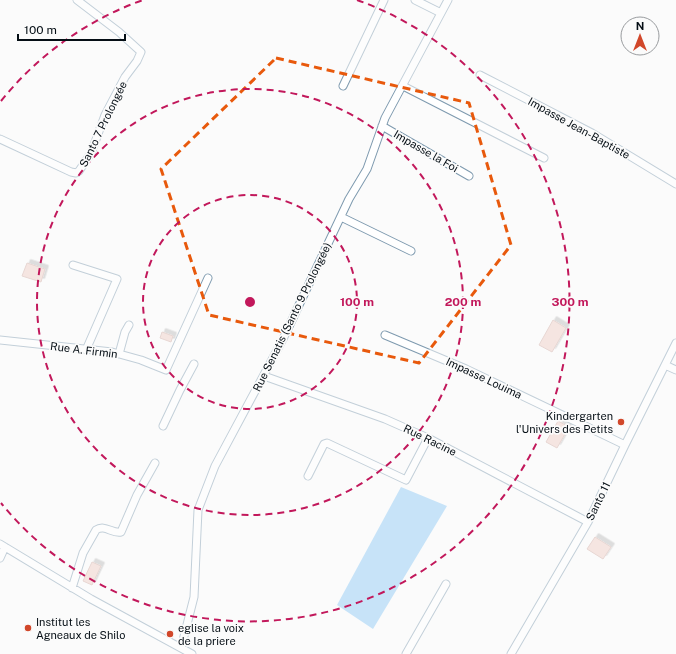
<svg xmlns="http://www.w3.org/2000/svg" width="676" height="654" viewBox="0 0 676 654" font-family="'Public Sans',sans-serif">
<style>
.forest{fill:#88c6f3}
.building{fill:#eec9c0;stroke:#ceaaa2;filter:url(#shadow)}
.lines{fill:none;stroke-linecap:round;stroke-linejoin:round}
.minor-casing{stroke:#7e9aaf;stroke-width:9}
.minor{stroke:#fff;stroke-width:7}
.marked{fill:none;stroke:#e8590c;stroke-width:3;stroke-dasharray:8 5;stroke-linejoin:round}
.ring{fill:none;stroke:#c2185b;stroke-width:2;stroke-dasharray:7 5}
.poi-dot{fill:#d1472a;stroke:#fbfbfb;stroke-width:1.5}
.labels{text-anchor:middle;stroke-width:3.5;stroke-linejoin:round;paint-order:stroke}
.street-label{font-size:11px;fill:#050e15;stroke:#fbfbfb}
.poi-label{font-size:11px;fill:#050e15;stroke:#fbfbfb;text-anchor:start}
.centre{fill:#c2185b;stroke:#fbfbfb;stroke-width:2}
.ring-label{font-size:12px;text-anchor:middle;font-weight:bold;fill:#c2185b;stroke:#fbfbfb;stroke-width:3.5;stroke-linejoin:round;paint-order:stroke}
</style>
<defs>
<filter id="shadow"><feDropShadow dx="3.5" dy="-3.5" stdDeviation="0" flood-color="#0004"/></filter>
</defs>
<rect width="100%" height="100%" fill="#fbfbfb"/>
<path class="forest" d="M 401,487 L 447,506 L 373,629 L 337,605 Z"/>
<path class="building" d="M 27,263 L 45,269 L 41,282 L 22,276 Z
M 553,320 L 566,328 L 552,352 L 539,345 Z
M 162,332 L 173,336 L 171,342 L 160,338 Z
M 558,421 L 569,427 L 557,448 L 546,442 Z
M 595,537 L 611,547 L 603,559 L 587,549 Z
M 92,562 L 101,566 L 92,585 L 83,581 Z"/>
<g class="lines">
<defs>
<path id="minor" d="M 415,0 L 441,13
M 480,75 L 592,133 L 676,184
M 343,86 L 384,0
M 403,86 L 544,158
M 382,126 L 469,176
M 0,139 L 71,172 L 76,173 L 79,171 L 91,153 L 105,115 L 125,77 L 137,61 L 141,52 L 119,32 L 77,0
M 341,217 L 411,251
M 73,265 L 117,279 L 86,350
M 385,335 L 466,369 L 625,445
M 0,340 L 112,352 L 141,360 L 166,370 L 208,278
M 119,354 L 125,332 L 129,325
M 665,365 L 676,370
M 264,376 L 385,419 L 428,438 L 588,522
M 163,426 L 180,390 L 194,364
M 308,476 L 324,444 L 327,443 L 406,480 L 428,438
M 0,544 L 91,599 L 192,654
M 0,558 L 5,547
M 72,588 L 83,553 L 96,530 C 105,524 112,534 121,532 L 137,495 L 155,463
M 181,648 L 194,597 L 198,510 L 215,466 L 283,339 L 349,199 L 367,169 L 385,118 L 448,0
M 406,654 L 446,584
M 511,654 L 588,522 L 625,445 L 676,343"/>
</defs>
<use href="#minor" class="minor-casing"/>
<use href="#minor" class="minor"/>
</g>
<path d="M0 0H676V654H0ZM 276,58 L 469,103 L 511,245 L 419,363 L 209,315 L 161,169 Z" fill="#fbfbfb" fill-opacity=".55" fill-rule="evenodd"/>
<path class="marked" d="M 276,58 L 469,103 L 511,245 L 419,363 L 209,315 L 161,169 Z"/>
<g class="ring">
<circle cx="250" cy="302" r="107"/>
<circle cx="250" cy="302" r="213"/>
<path d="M1 101A320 320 0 0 1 143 0M357 0A320 320 0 1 1 1 503"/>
</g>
<g class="poi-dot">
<circle cx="621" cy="422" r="4"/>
<circle cx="28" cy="628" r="4"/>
<circle cx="170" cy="634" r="4"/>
</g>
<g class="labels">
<g class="street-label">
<text transform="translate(103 124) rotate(-64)" y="4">Santo 7 Prolongée</text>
<text transform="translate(579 128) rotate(29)" y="4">Impasse Jean-Baptiste</text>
<text transform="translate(426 151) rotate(30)" y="4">Impasse la Foi</text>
<text transform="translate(292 317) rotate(-64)" y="4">Rue Senatis (Santo 9 Prolongée)</text>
<text transform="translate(84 350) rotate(7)" y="4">Rue A. Firmin</text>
<text transform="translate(484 378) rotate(25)" y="4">Impasse Louima</text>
<text transform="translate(430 440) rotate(26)" y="4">Rue Racine</text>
<text transform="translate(598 501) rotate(-64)" y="4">Santo 11</text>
</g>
<g class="poi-label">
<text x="613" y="420" text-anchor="end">Kindergarten<tspan x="613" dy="13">l'Univers des Petits</tspan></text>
<text x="36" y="626">Institut les<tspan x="36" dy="13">Agneaux de Shilo</tspan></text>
<text x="178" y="632">eglise la voix<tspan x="178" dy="13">de la priere</tspan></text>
</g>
</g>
<circle cx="250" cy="302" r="6" class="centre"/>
<g class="ring-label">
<text x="357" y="306">100 m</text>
<text x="463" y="306">200 m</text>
<text x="570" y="306">300 m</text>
</g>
<g transform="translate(640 36)"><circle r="19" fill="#fbfbfb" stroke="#999c9f"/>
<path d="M0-3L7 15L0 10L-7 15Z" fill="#d1472a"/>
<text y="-6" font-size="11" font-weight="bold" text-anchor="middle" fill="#050e15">N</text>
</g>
<path d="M18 34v6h107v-6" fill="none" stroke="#050e15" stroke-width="2"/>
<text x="24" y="34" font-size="12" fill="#050e15" stroke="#fbfbfb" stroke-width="3" paint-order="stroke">100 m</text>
</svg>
